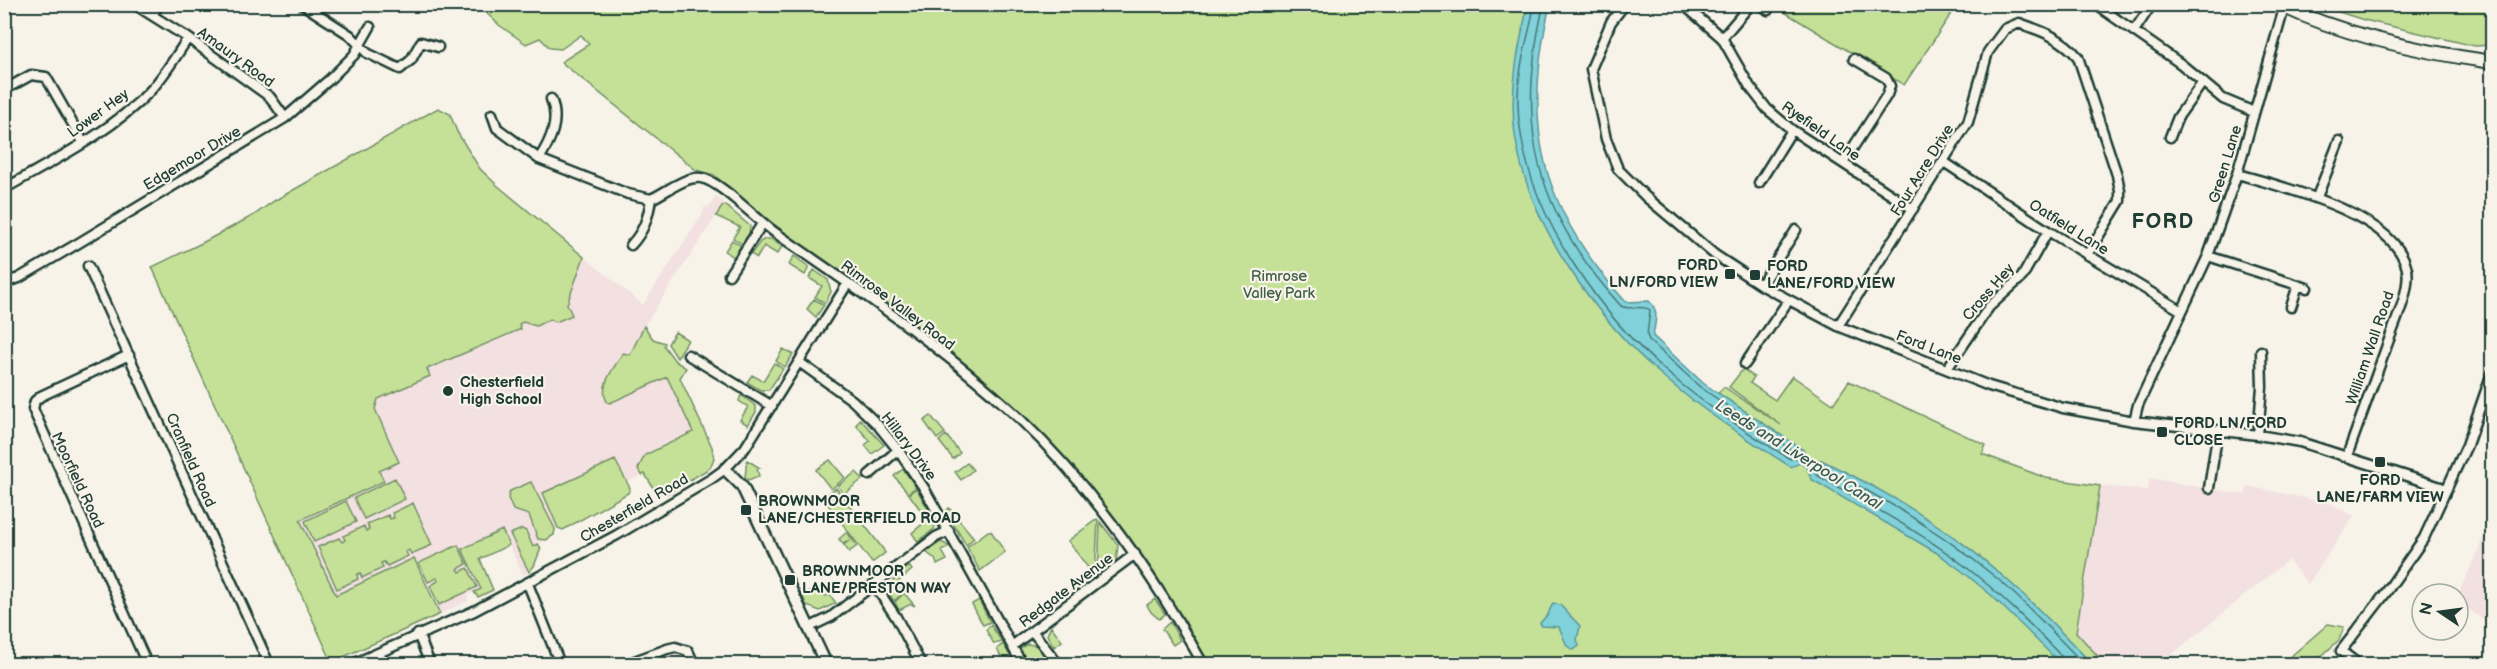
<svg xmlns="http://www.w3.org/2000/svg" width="2497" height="669" viewBox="0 0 2497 669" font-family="'Balsamiq Sans',sans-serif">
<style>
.built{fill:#f3e0e1}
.green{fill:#c5e198;stroke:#728f66;stroke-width:1.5}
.water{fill:#81d1da;stroke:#5a9698;stroke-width:1.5}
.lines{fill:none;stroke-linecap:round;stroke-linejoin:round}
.shore{stroke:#467876;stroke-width:1.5}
.minor-casing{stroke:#1f3d34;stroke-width:13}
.tertiary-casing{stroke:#1f3d34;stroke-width:15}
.secondary-casing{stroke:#1f3d34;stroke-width:16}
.minor{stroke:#f7f3e8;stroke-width:8}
.tertiary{stroke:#f7f3e8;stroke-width:10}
.secondary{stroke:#f7f3e8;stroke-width:12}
.poi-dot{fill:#1f3d34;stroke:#f7f3e8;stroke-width:2}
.labels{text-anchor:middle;stroke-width:4.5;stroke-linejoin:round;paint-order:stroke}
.street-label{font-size:15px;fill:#1f3d34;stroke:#f7f3e8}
.poi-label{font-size:15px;font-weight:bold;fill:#1f3d34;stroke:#f7f3e8;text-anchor:start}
.park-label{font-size:15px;fill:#405e48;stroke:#f7f3e8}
.water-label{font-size:16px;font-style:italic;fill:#335b55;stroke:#f7f3e8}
.district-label{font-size:21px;font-weight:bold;letter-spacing:1.5px;fill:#1f3d34;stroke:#f7f3e8}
</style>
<rect width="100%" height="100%" fill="#f7f3e8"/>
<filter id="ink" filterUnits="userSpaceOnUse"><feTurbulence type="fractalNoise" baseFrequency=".0167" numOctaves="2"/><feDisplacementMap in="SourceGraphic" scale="12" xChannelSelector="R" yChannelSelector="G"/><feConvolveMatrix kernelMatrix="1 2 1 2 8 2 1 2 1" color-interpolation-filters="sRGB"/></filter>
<g filter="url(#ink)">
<path class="built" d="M 438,108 L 450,114 L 473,159 L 498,186 L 643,305 L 702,215 L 705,206 L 709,208 L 716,196 L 728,207 L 722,207 L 644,326 L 680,378 L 693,404 L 711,443 L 714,458 L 710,468 L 666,494 L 655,491 L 645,474 L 627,482 L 630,488 L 628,493 L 563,530 L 557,528 L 554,535 L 542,540 L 540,545 L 541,548 L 534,566 L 523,575 L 509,545 L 480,559 L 493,590 L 478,597 L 474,592 L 468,595 L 468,601 L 332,662 L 152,267 L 254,215 L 274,201 Z
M 2149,478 L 2245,495 L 2247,486 L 2332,504 L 2354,516 L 2308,584 L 2288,560 L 2160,664 L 2105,664 L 2076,633 L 2100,486 L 2148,490 Z
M 2492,519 L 2492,627 L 2458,601 L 2458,595 Z"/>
<path class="green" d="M 478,5 L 1539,5 L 1524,89 L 1559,232 L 1701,393 L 1887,508 L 2076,664 L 1207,664 L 1165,591 L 1135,547 L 1087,487 L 992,389 L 949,352 L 746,204 L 714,175 L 696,170 L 561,62 L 589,44 L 581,35 L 561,49 L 550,48 L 540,38 L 526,44 L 499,25 Z
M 1773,5 L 1957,5 L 1904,85 Z
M 2317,5 L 2492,5 L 2492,45 L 2475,46 L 2364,20 Z
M 438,108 L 450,114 L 457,132 L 480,169 L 498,186 L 584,257 L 567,304 L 572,315 L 556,322 L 550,319 L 536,326 L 523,322 L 519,324 L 521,329 L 427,369 L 430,376 L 378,399 L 375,409 L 399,462 L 379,471 L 384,481 L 300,520 L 336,595 L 414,558 L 440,614 L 332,662 L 152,267 L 202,243 L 254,215 L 274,201 Z
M 725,205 L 750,226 L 749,234 L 742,244 L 733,238 L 740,227 L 716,216 L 722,207 Z
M 765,239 L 771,239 L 782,247 L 777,254 L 764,246 L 757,258 L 751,254 L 760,242 Z
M 732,240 L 741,246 L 734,257 L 725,251 Z
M 794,256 L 809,267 L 805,275 L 789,265 Z
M 814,270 L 828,280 L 831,292 L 825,303 L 815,297 L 822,286 L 809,278 Z
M 814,299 L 824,305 L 816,317 L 807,309 Z
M 644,326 L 653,339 L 665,343 L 664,346 L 675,361 L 686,368 L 680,378 L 712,447 L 714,458 L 710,468 L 666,494 L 655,491 L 645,474 L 642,475 L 638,469 L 645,455 L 693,432 L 667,377 L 610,403 L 607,402 C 598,385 615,367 623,353 L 630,355 Z
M 675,332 L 688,340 L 677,358 L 668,344 Z
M 783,349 L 793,354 L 785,367 L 776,361 Z
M 774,363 L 783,369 L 769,390 L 760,390 L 747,382 L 752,375 L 763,381 Z
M 1743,369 L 1754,377 L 1750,383 L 1775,400 L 1792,376 L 1833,404 L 1849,381 L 1986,445 L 1982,454 L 2046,478 L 2100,486 L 2076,632 L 2105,664 L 2092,664 C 2053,624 2014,583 1970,549 C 1923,513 1873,487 1821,460 C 1811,460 1807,459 1803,450 L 1718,393 L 1724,387 L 1781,425 L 1729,387 Z
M 741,395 L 756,406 L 756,412 L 748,425 L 740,420 L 748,407 L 739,401 Z
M 931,416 L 945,433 L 937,439 L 924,421 Z
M 860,419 L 884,445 L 872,454 L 865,445 L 870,441 L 856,425 Z
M 946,435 L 960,453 L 953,459 L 939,441 Z
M 615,460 L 630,488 L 628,493 L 563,530 L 558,528 L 543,493 Z
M 747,460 L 760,468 L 757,469 L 759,476 L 748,480 L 745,477 Z
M 830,460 L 845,478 L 831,489 L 816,470 Z
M 967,463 L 973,470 L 961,480 L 955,472 Z
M 903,469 L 916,487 L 908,493 L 894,476 Z
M 856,472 L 863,479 L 846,492 L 847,495 L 845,497 L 838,486 Z
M 395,478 L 405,499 L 364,519 L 354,498 Z
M 531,482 L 555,529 L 554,535 L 546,540 L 538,539 L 529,515 L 513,510 L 508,498 L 510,491 Z
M 836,488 L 883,549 L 885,553 L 872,563 L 823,498 Z
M 916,488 L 928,509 L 922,512 L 909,494 Z
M 346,501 L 356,522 L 314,542 L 305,521 Z
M 413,503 L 432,545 L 411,554 L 409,550 L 406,552 L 408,556 L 387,566 L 384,562 L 381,563 L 383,568 L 362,578 L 360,573 L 357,575 L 358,579 L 337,589 L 318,547 L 339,538 L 342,542 L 345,540 L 343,536 L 364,526 L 366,531 L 369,529 L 367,524 L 388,515 L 390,519 L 394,518 L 392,513 Z
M 949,508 L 974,538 L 966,545 L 946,512 Z
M 932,516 L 936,524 L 934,529 L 918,542 L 912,533 Z
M 1097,519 L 1098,520 L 1095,577 L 1068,541 Z
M 1100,522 L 1118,545 L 1116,562 L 1098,576 Z
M 522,529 L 526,531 L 533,547 L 538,544 L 541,548 L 534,566 L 529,572 L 510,534 Z
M 502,530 L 509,545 L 480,559 L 493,590 L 478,597 L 474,592 L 481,589 L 462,549 Z
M 988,531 L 991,531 L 1005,552 L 980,571 L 967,547 Z
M 847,532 L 857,546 L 849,552 L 844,545 L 850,540 L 843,544 L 839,539 Z
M 941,542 L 949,546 L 942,551 L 947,560 L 937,565 L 935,559 L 926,552 Z
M 458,545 L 467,564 L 458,569 L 460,572 L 468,568 L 477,587 L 439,605 L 430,586 L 438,581 L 437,578 L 428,582 L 419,563 Z
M 909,566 L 912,570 L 897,583 L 904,592 L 894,601 L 888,592 L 888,586 Z
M 815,589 L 817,592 L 821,590 L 825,596 L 830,595 L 836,603 L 820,611 L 807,606 L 802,595 Z
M 904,593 L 915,606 L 911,604 L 899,610 L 895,602 Z
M 1155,599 L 1165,614 L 1159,619 L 1151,612 L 1147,605 Z
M 979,600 L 990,622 L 983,625 L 972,604 Z
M 1170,622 L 1180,640 L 1173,645 L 1162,629 Z
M 2328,624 L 2344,627 L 2339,640 L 2313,664 L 2282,664 Z
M 991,625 L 1002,642 L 994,644 L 986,630 Z
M 1051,626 L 1062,641 L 1054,647 L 1047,635 Z
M 1003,644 L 1015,664 L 1004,663 L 997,649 Z
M 1028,644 L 1038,646 L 1053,664 L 1026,664 L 1019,651 L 1020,648 Z"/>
<path class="water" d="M 1528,5 L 1550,5 C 1521,127 1541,209 1626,302 L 1649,301 C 1660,311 1655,322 1653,336 L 1703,383 L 1803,450 C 1806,459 1811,460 1821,460 C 1887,491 1950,529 2005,578 C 2036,605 2064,635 2092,664 L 2061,664 L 1991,595 L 1962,571 L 1937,553 L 1811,479 L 1807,467 L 1800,463 L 1791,467 C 1747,439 1704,412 1665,378 C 1598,322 1527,223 1515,135 C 1509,90 1518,48 1528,5 Z
M 1553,603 L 1560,605 L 1580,626 L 1577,640 L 1579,646 L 1573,650 L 1567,646 L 1559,627 L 1542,626 L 1540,623 L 1548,614 Z"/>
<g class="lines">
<path class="shore" d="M 1534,4 C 1532,25 1524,46 1521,67 C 1517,88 1517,113 1521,134 C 1534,222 1602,317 1668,373 C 1706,406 1748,433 1790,459 L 1796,458 L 1796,453 L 1700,387 L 1649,340 L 1647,335 L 1650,310 C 1642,304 1630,311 1621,306 C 1536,212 1514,127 1544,4
M 2064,664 L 2063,658 C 2032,626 2001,594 1966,567 C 1920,531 1867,504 1817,475 L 1815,467 L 1820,467 C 1884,497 1944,534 1999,580 C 2029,606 2056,636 2084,664"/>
<defs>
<path id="minor" d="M 134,4 L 188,38 L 270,97 L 285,118
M 302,4 L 350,35 L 367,53 L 400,69 L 411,60 L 421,42 L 438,47
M 489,4 L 496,4
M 1625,4 L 1611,22 L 1591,69 L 1606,139 L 1618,169 L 1646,197 L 1715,255 L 1761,285 L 1838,326 L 1989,386 L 2063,408 L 2134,421 L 2258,435 L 2300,442 L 2447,489
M 1683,4 L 1722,38 L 1750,87 L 1767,109 L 1792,130 L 1913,209
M 1761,4 L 1768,10
M 2095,4 L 2181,64 L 2223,99 L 2254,112
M 152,15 L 159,4
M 2134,31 L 2152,4
M 1722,38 L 1751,4
M 4,90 L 31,75 L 46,77 L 83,142
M 551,99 C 560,121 551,140 539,159 L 628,194 L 651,199 C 665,193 685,176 701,178 C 719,180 759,222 777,234 C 860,291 945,349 1019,418 C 1094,489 1153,575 1203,664
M 492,114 L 497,128 L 539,159
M 2170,137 L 2178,117 L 2203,82
M 1944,162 L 2048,231 L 2182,311
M 1843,163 L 1887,95 L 1890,86 L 1886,78 L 1854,59
M 2237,174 C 2283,187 2396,214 2407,269 C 2411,291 2393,327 2386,348 C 2373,384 2360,420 2347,456
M 1759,183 L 1792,130
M 4,189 C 54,160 110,133 150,91 C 165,75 176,56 188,38
M 2317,197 L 2339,141
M 631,245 C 644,231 648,218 651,199
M 2208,256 L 2307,288
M 88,266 L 269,664
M 729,275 L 762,224
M 4,283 L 19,278 L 77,244 L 285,118 L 330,79 L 354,55 L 370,27
M 1761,285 L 1796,230
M 2291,307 L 2298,285
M 1838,326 L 1968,122 L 1988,52 L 2005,29 L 2019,23 C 2042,31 2062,38 2078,57 L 2117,175 L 2120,191 L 2120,201 L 2087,255
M 129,355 L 41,396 L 35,401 L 33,409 L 147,664
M 688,355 L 772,406
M 799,362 L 852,400 L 877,424 L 898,450 L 924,488 L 1022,664
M 1745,364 L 1788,301
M 1947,369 L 1989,307 L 2022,277 L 2048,231
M 2134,421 L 2138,405 L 2208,256 L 2237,174 L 2284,8
M 2258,435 L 2262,387 L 2261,351
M 869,475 L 898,450
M 2209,488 L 2218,430
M 528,584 L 560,664
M 875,586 L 896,617 L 921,664
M 808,628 L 831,617 L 936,537 L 949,531
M 1033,632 L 1058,664
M 418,634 L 430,664
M 1012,646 L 1135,554
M 4,663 L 5,664
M 353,664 L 474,611 L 617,535 L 711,479 L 725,469 L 745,448 L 848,283
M 626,664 L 667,649 L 675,647 L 688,651 L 694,664
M 2358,664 L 2341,651 L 2385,594 L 2424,538 L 2467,445 L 2492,373"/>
<path id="tertiary" d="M 725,469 L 742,486 L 826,664"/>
<path id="secondary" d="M 2278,4 C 2344,36 2421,52 2492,62"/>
</defs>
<use href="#minor" class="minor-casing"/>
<use href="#tertiary" class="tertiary-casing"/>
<use href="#secondary" class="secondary-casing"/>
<use href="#minor" class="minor"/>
<use href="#tertiary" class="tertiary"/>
<use href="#secondary" class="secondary"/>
</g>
</g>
<g class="poi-dot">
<rect x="1724" y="268" width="12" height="12" rx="3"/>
<rect x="1749" y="269" width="12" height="12" rx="3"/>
<circle cx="448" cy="391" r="6"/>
<rect x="2156" y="426" width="12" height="12" rx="3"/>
<rect x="2374" y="456" width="12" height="12" rx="3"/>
<rect x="740" y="504" width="12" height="12" rx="3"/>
<rect x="784" y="574" width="12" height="12" rx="3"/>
</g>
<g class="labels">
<g class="street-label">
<text transform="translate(236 57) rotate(36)" y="5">Amaury Road</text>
<text transform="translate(98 113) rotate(-36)" y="5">Lower Hey</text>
<text transform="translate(1821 131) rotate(35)" y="5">Ryefield Lane</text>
<text transform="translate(192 158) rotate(-31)" y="5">Edgemoor Drive</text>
<text transform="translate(2225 164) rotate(-73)" y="5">Green Lane</text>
<text transform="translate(1922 170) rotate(-58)" y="5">Four Acre Drive</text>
<text transform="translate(2069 227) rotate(32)" y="5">Oatfield Lane</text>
<text transform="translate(1988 292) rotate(-49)" y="5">Cross Hey</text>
<text transform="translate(898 305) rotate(37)" y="5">Rimrose Valley Road</text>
<text transform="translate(1929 347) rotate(21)" y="5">Ford Lane</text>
<text transform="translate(2370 348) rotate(-71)" y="5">William Wall Road</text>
<text transform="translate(909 446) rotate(53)" y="5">Hillary Drive</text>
<text transform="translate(191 460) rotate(66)" y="5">Cranfield Road</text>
<text transform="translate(78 480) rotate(65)" y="5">Moorfield Road</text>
<text transform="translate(634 508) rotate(-30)" y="5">Chesterfield Road</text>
<text transform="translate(1066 590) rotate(-37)" y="5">Redgate Avenue</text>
</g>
<g class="poi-label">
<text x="1718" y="270" text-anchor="end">FORD<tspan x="1718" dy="17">LN/FORD VIEW</tspan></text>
<text x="1767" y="271">FORD<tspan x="1767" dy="17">LANE/FORD VIEW</tspan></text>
<text x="460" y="387">Chesterfield<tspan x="460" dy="17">High School</tspan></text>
<text x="2174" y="428">FORD LN/FORD<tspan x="2174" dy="17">CLOSE</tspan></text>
<text x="2380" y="485" text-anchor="middle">FORD<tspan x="2380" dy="17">LANE/FARM VIEW</tspan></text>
<text x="758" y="506">BROWNMOOR<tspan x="758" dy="17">LANE/CHESTERFIELD ROAD</tspan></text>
<text x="802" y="576">BROWNMOOR<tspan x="802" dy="17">LANE/PRESTON WAY</tspan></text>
</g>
<g class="park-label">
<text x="1279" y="281">Rimrose<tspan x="1279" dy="17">Valley Park</tspan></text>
</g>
<g class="water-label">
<text transform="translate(1799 454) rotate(32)" y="6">Leeds and Liverpool Canal</text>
</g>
<g class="district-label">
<text x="2163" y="228">FORD</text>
</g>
</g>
<rect width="2497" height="669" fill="none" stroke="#f7f3e8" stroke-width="24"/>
<rect x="12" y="12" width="2473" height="645" fill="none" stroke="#1f3d34" stroke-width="2" filter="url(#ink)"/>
<g transform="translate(2440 612) rotate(283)"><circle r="28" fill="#f7f3e8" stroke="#a1aaa0" stroke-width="1.5"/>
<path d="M0-4.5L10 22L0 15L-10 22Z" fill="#1f3d34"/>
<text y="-9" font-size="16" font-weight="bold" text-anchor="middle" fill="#1f3d34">N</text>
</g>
</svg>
